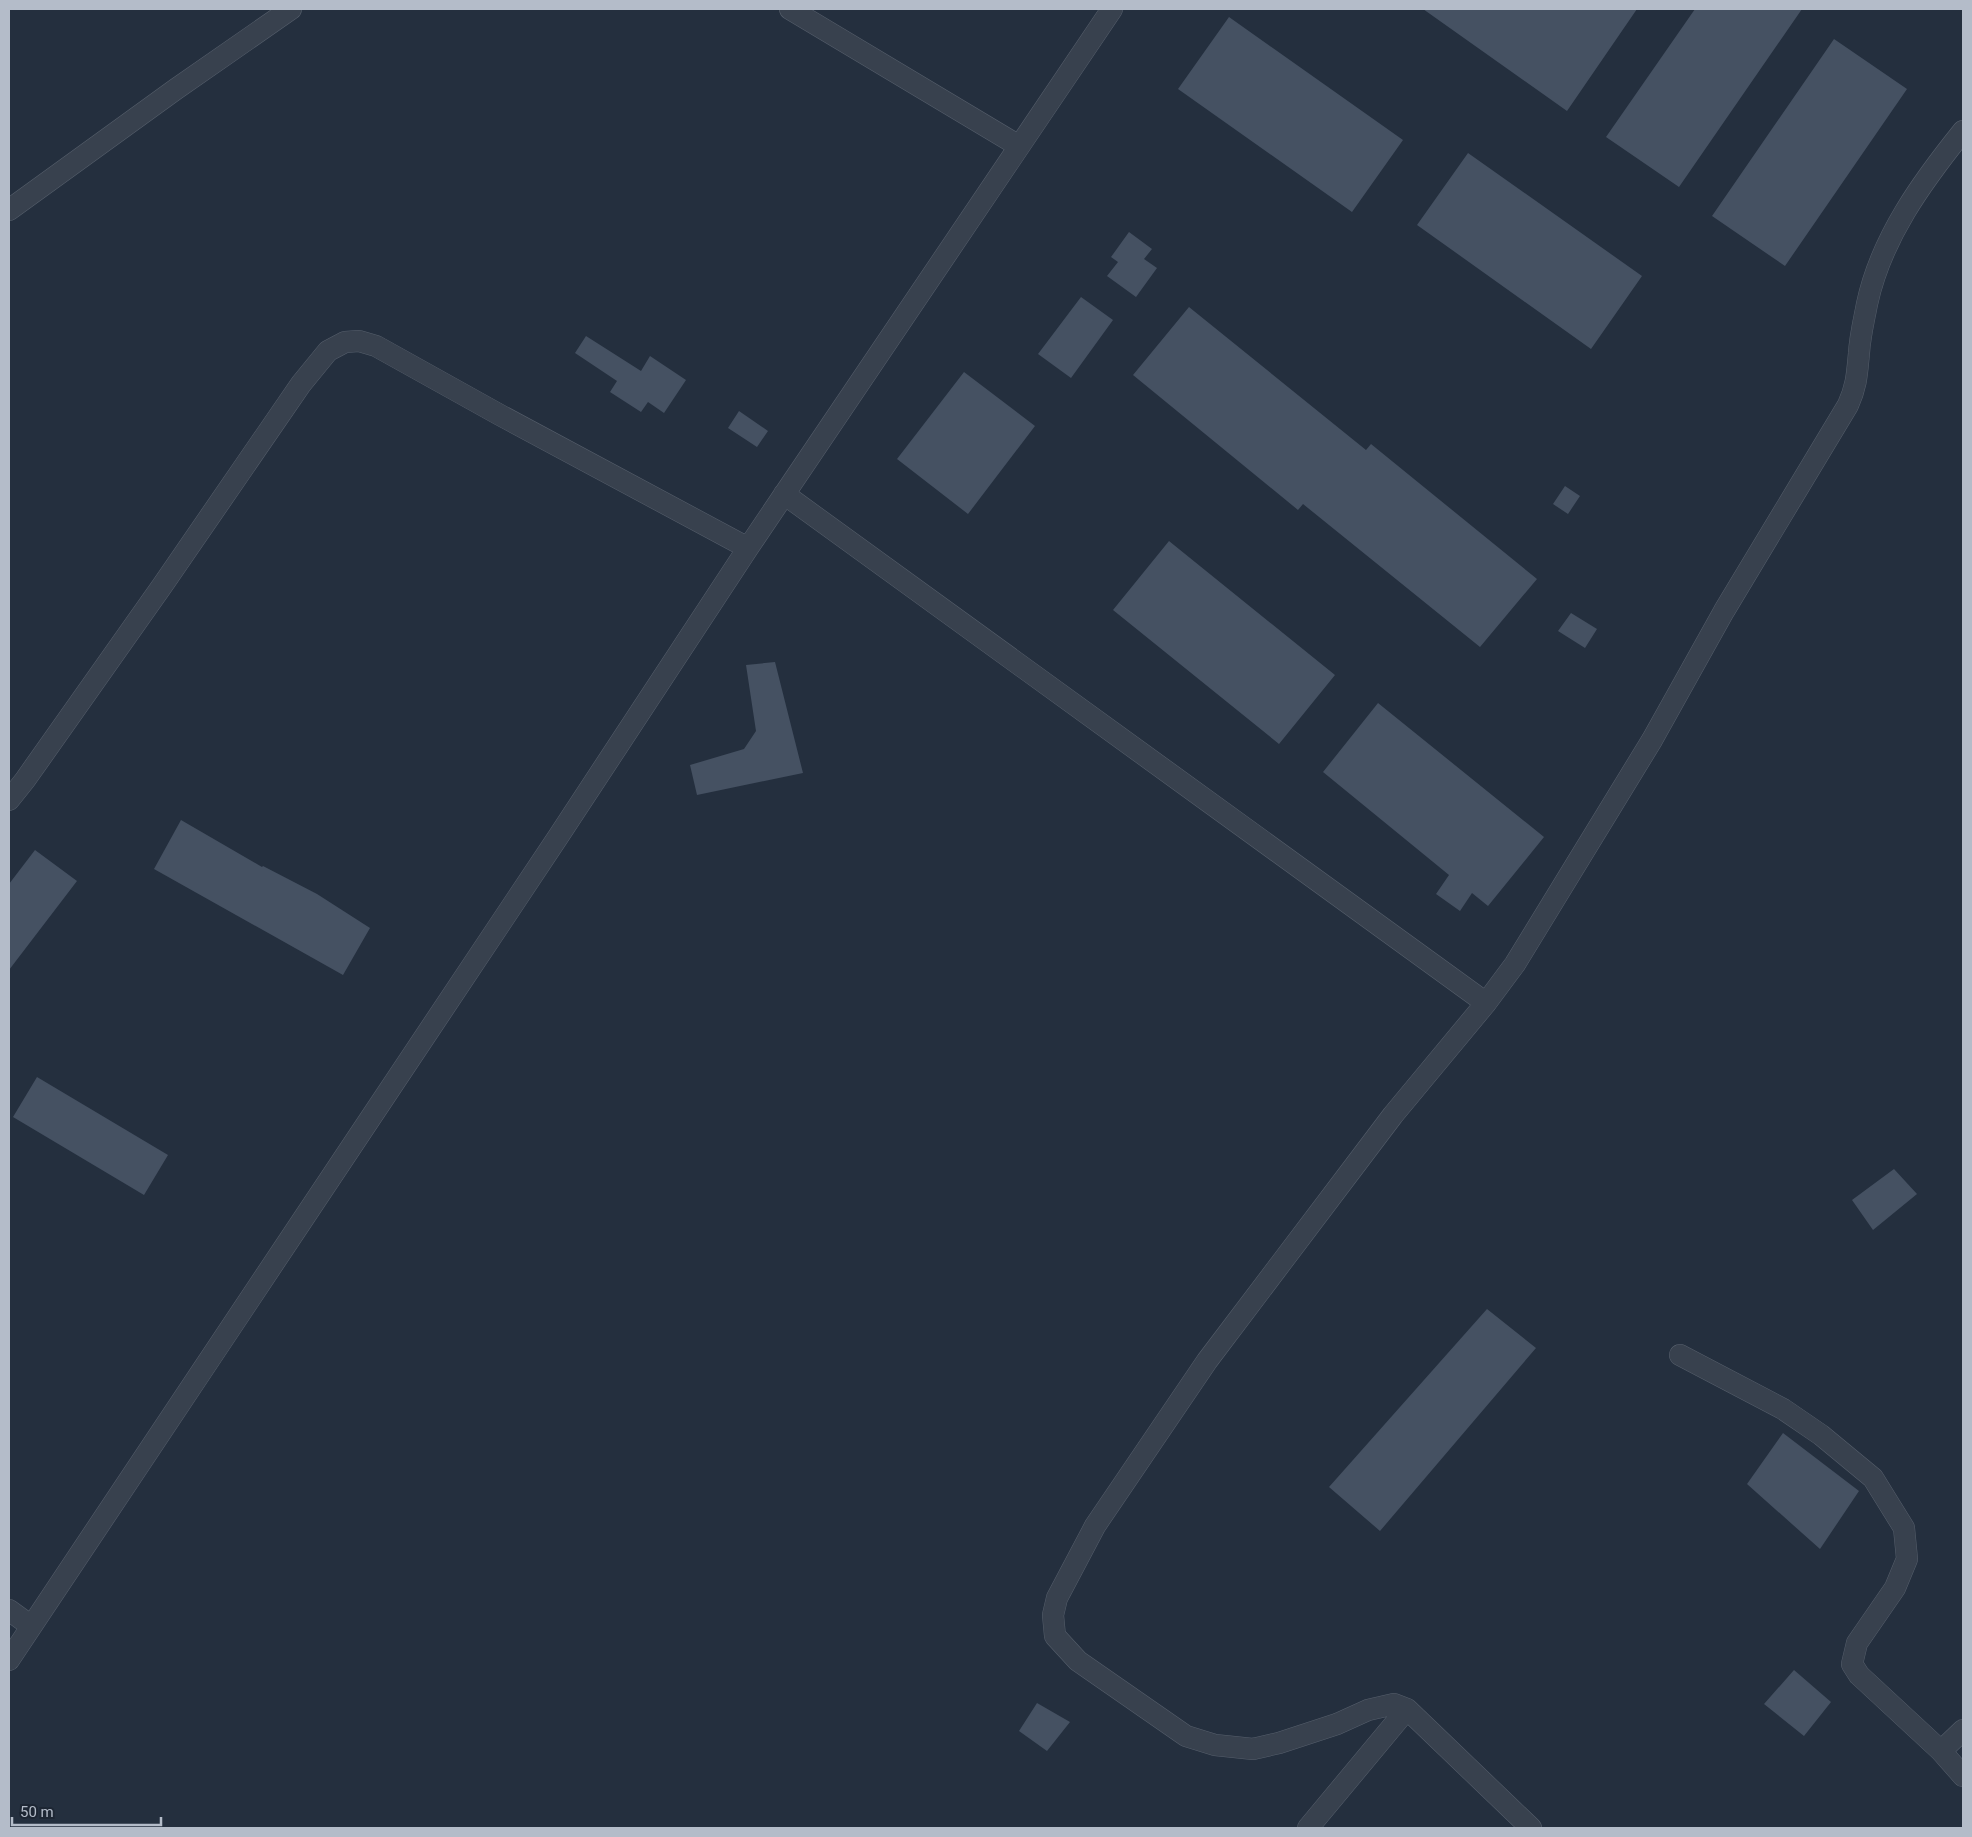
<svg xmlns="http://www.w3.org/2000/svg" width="1972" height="1837" viewBox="0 0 1972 1837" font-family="Roboto,sans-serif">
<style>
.building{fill:#455162}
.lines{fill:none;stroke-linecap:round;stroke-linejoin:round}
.minor-casing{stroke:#565f6c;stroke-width:22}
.minor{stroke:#38414e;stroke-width:21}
</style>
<rect width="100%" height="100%" fill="#242f3e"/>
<path class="building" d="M 1423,9 L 1637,9 L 1567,111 Z
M 1695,9 L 1802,9 L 1679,187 L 1606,137 Z
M 1229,17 L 1403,140 L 1352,212 L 1178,89 Z
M 1834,39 L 1907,89 L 1785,266 L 1712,216 Z
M 1468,153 L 1642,276 L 1591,349 L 1417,225 Z
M 1129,232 L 1152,249 L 1144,259 L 1157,268 L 1136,297 L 1107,276 L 1118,262 L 1111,257 Z
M 1081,297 L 1113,320 L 1071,378 L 1038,354 Z
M 1189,307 L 1366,450 L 1371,444 L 1537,579 L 1480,647 L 1303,504 L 1298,510 L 1133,375 Z
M 586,336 L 641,371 L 650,356 L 686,380 L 664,413 L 648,402 L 641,412 L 610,392 L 617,381 L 575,353 Z
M 964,372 L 1035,426 L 968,514 L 897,459 Z
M 739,411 L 768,431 L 757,447 L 728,428 Z
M 1565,486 L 1580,496 L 1568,514 L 1553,504 Z
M 1169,541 L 1335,675 L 1279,744 L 1113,610 Z
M 1571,613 L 1597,629 L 1585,648 L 1558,631 Z
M 775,662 L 803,773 L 697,795 L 690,765 L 744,749 L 756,731 L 746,665 Z
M 1378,703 L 1544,837 L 1488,906 L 1472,893 L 1460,911 L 1436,894 L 1449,875 L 1323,772 Z
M 181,820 L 262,867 L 263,866 L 317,894 L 370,928 L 343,975 L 154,869 Z
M 35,850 L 77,881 L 9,970 L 9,884 Z
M 37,1077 L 168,1155 L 144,1195 L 13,1117 Z
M 1894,1169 L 1917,1194 L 1873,1230 L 1852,1200 Z
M 1487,1309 L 1536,1348 L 1380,1531 L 1329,1487 Z
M 1783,1433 L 1859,1491 L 1820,1549 L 1747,1484 Z
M 1794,1670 L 1831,1702 L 1804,1736 L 1764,1704 Z
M 1037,1703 L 1070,1722 L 1047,1751 L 1019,1731 Z"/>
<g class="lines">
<defs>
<path id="minor" d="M 790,9 L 1019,146
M 9,210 L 176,89 L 291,9
M 784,494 L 1486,1003
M 9,800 L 25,780 L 162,586 L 301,384 L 328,351 L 345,342 L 359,341 L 376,346 L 500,415 L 748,548
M 1680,1355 L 1783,1409 L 1821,1435 L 1873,1478 L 1904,1528 L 1907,1559 L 1895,1588 L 1857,1643 L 1852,1664 L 1859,1675 L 1941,1751 L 1963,1776
M 9,1610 L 31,1626
M 9,1660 L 558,837 L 748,548 L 1112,9
M 1941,1751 L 1963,1730
M 1308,1828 L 1407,1709
M 1531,1828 L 1407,1709 L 1394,1704 L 1368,1710 L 1337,1724 L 1279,1743 L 1253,1749 L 1215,1745 L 1186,1736 L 1078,1661 L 1055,1636 L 1053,1615 L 1057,1598 L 1095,1526 L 1207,1361 L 1393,1115 L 1486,1003 L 1515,964 L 1652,740 L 1724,611 L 1848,405 C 1857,385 1857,373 1859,353 C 1860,336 1864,320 1867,304 C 1881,238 1922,182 1963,131"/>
</defs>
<use href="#minor" class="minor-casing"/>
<use href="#minor" class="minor"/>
</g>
<rect width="1972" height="1837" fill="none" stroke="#b4bcc9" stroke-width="20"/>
<path d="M12 1817v8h149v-8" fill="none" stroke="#b4bcc9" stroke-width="2.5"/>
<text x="20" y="1817" font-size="15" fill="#b4bcc9" stroke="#1d2633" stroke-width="4" paint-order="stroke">50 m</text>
</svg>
